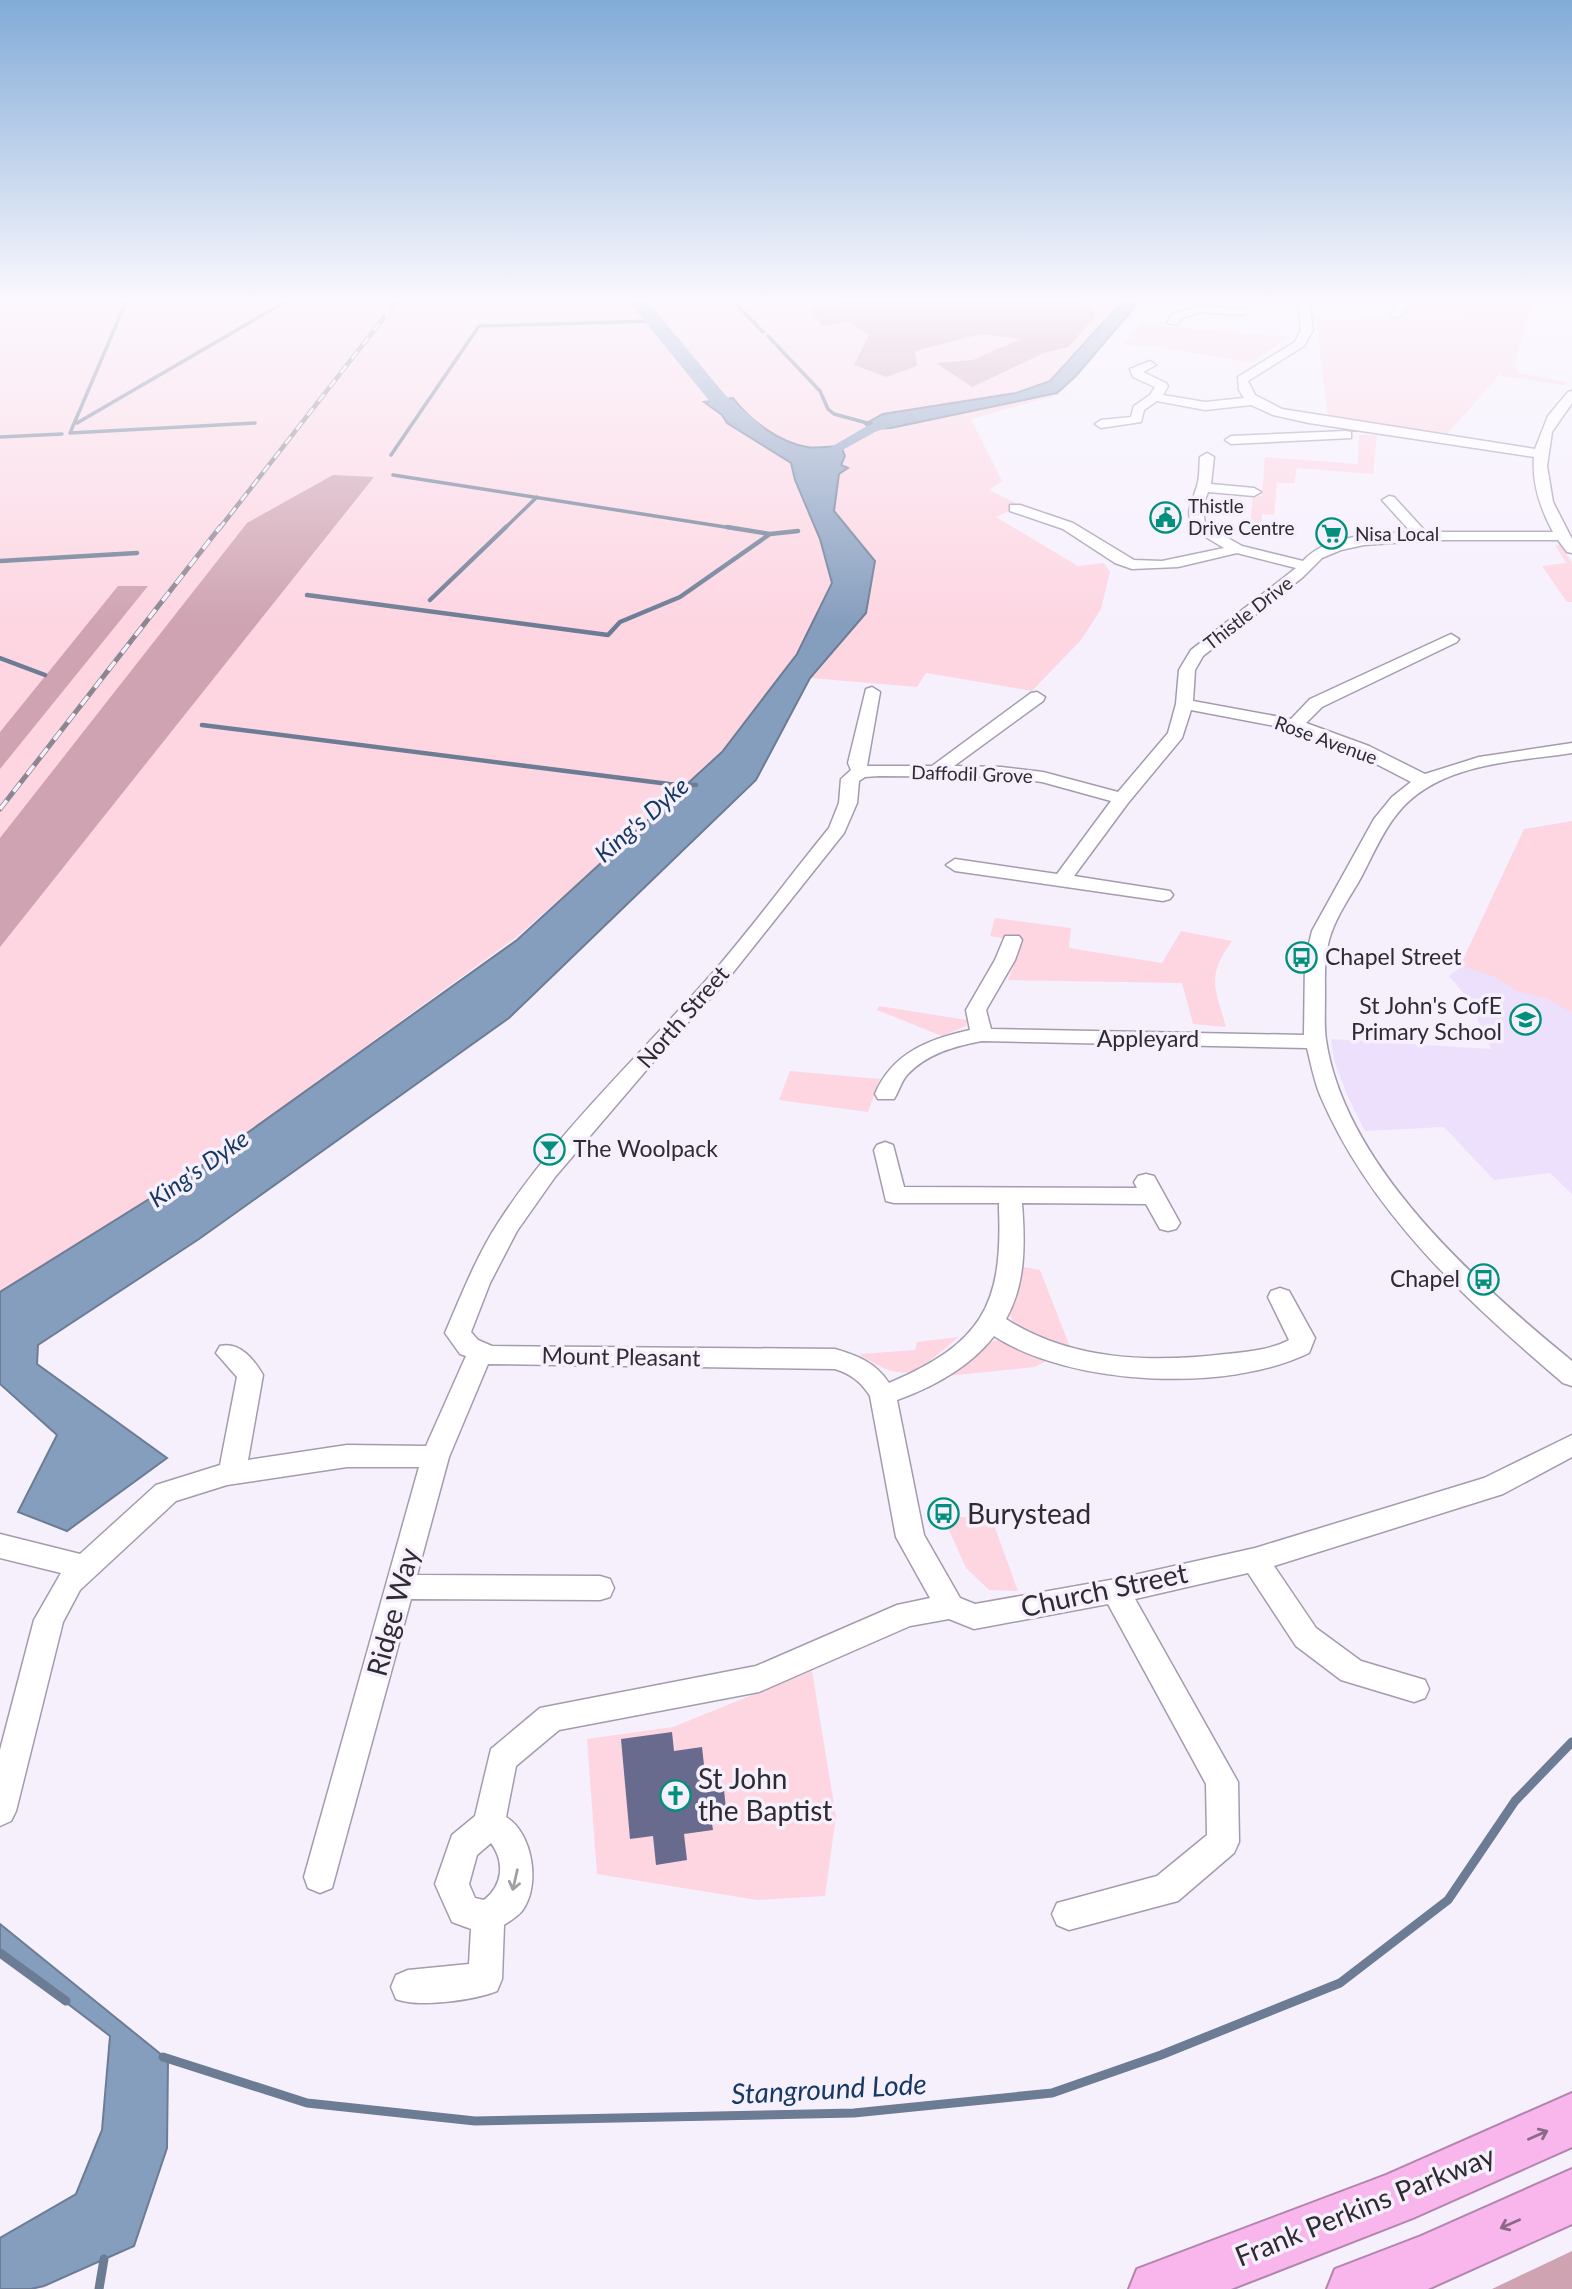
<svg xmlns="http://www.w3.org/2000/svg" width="1572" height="2289" viewBox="0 0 1572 2289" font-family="Lato,sans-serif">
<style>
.built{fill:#ede0fc}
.green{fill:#fdd6e2}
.forest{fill:#cfa3b1}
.water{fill:#869ebe;stroke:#6c7c94;stroke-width:2}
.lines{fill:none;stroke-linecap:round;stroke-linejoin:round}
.stream-far2{stroke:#6c7c94;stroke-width:3.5}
.stream-far1{stroke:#6c7c94;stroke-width:4.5}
.stream{stroke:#6c7c94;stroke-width:9}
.canal{fill:#869ebe;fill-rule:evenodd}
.river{fill:#869ebe;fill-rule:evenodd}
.building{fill:#696b8e}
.minor-casing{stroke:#a49baf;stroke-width:3}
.highway-casing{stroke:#b285ac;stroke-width:4}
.minor{fill:#fff;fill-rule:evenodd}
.highway{fill:#f8b6ed;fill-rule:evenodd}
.rail-far1-casing{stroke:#8b8690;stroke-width:4.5}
.rail-casing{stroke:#8b8690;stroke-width:5}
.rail-far1{stroke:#f6f0fd;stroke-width:2.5;stroke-dasharray:9;stroke-linecap:butt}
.rail{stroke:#f6f0fd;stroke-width:3.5;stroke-dasharray:11;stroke-linecap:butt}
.oneway{stroke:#a1a0a3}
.oneway2{stroke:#896a87}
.labels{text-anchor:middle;stroke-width:7;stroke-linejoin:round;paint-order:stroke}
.far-poi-label{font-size:19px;fill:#2f2b33;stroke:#f6f0fd;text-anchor:start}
.far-street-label{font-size:19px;fill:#2f2b33;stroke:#f6f0fd}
.poi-label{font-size:23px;fill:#2f2b33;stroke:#f6f0fd;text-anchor:start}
.street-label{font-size:23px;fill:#2f2b33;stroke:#f6f0fd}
.water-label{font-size:24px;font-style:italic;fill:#163964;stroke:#f6f0fd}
.near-poi-label{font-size:28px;fill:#2f2b33;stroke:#f6f0fd;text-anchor:start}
.near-street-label{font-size:28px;fill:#2f2b33;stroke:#f6f0fd}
.near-water-label{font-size:28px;font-style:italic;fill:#163964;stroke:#f6f0fd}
</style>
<rect width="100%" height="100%" fill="#f6f0fd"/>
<path class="built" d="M 1572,882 L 1572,1194 L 1550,1173 L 1494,1180 L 1444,1127 L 1365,1131 L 1347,1095 L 1334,1060 L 1331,1039 L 1491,1049 L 1469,1000 L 1449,976 Z"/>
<path class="green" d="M 0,302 L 1122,302 L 1050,381 L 1016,393 L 883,414 L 865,424 L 867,428 L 891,428 L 1074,391 L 971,419 L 1002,481 L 989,490 L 1016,503 L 1011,510 L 996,517 L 1078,566 L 1104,563 L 1110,572 L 1101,609 L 1081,640 L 1032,691 L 926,673 L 917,687 L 810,678 L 866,613 L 875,561 L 834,511 L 839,473 L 847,468 L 841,465 L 841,446 C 830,446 817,449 807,447 C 778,441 750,420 733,398 L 718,412 L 727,423 L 791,463 C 793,487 809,511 819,535 C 825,550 828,567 832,583 L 797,654 L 724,749 L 670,802 L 518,936 L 194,1171 L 0,1292 Z
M 1424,302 L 1533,302 L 1515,362 L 1518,373 L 1567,382 L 1563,385 L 1502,376 L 1501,370 L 1501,373 L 1447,434 L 1328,417 L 1316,319 L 1479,318 L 1400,317 L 1407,305 L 1420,306 Z
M 1142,323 L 1159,326 L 1288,337 L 1251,363 L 1162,347 L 1123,345 Z
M 1359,435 L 1377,435 L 1373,474 L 1297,468 L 1294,483 L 1277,483 L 1274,515 L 1262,514 L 1261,525 L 1250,524 L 1253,495 L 1262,496 L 1265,457 L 1358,464 Z
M 1555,545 L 1560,545 L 1572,562 L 1572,602 L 1567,602 L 1542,566 L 1566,563 Z
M 1572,821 L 1572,1013 L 1548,999 L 1517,991 L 1493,976 L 1460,966 L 1524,829 Z
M 995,918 L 1071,928 L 1069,948 L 1162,963 L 1181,931 L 1232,941 C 1206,977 1215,987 1226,1027 L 1193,1024 L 1182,983 L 1008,980 L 1023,942 L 990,936 Z
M 879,1006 L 967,1020 L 966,1026 L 942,1036 L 877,1010 Z
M 790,1071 L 880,1079 L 868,1112 L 779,1100 Z
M 1019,1266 L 1040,1270 L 1072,1352 L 1015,1328 L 1009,1312 L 1014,1303 Z
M 959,1337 C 916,1371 910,1388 859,1354 L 915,1350 L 917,1342 Z
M 998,1340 L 1046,1361 L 1035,1367 L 947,1376 L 985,1343 Z
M 943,1517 L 991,1517 L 1018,1591 L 989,1590 L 966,1568 Z
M 812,1671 L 836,1816 L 825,1896 L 757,1900 L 597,1874 L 587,1739 L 673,1727 Z"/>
<path class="forest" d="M 855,302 L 1085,302 L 1096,316 L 1068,347 L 1044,353 L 972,387 L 936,363 L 973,360 L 1020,339 L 981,334 L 915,351 L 917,366 L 886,377 L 854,365 L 869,335 L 849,322 L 822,326 L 809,306 Z
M 333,475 L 374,477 L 0,947 L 0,838 L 247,523 Z
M 118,586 L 148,586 L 0,769 L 0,732 Z
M 1572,2251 L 1572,2289 L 1492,2289 Z"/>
<path class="water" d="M 1122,302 L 1139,302 L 1075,377 L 1057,393 L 891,428 L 871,429 L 865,424 L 883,414 L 1016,393 L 1050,381 Z
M 733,398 C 750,420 778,442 807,447 C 817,449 830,446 841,446 L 845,456 L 841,465 L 848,468 L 839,474 L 834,511 L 875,561 L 866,613 L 810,678 L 756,780 L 509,1018 L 199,1239 L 38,1345 L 37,1364 L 167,1458 L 67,1531 L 18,1512 L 57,1435 L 0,1384 L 0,1292 L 194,1171 L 517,940 L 722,752 L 797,654 L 832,583 L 820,539 L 795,480 L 791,463 L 727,423 L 722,415 L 704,402 Z
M 0,1924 L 168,2060 L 167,2148 L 134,2246 L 44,2286 L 31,2289 L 0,2289 L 0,2238 L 76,2194 L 102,2130 L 110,2036 L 0,1952 Z"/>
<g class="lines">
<path class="stream-far2" d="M 126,302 L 70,433 L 255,423
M 734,302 L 763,332
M 768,336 L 820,391 L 828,409 L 834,414 L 871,424
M 77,423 L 285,302
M 0,437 L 62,434
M 391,455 L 479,326 L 655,321
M 393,475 L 738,529
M 504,529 L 537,497"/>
<path class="stream-far1" d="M 727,527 L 770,534
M 0,561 L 137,553
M 307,595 L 608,635 L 620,622 L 680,597 L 770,534 L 798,531
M 430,600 L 506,527
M 0,658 L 45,675
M 202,725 L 669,784 L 696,785"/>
<path class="stream" d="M 0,1953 L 66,2001
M 163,2057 L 307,2103 L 475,2121 L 854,2113 L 1052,2093 L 1161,2055 L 1340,1983 L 1448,1900 L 1515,1801 L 1572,1742
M 99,2289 L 104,2259"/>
<path class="canal" d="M 896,417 L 902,421 L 900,423 L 875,432 L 819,463 L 809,460 L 867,426 Z"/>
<path class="river" d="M 629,302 L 648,302 L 726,396 L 763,427 L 766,431 L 763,435 L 749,435 L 712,404 Z"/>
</g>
<path class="building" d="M 672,1732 L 674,1751 L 702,1747 L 707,1792 L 724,1790 L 726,1809 L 710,1811 L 713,1830 L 684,1834 L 687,1860 L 656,1865 L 653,1836 L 630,1839 L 621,1739 Z"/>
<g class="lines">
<defs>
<path id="minor" d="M 1298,302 L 1309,302 L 1313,330 L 1304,346 L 1248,381 L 1255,395 L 1282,409 L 1535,449 L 1548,416 L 1568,392 L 1572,391 L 1572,403 L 1552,432 L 1547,466 L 1553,502 L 1572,539 L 1572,553 L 1567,552 L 1558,540 L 1435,540 L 1364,545 L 1341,550 L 1322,558 L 1303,577 L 1203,656 L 1195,670 L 1193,701 L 1291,719 L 1310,699 L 1451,634 L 1459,639 L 1457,642 L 1322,707 L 1306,723 L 1369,746 L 1425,774 L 1479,757 L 1572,743 L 1572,753 C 1513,762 1437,763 1397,814 C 1380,835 1371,860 1358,883 C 1347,901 1335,919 1329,940 C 1324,959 1325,978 1325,997 C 1325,1012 1324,1026 1326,1040 C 1345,1167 1478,1284 1572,1361 L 1572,1386 L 1563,1383 C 1467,1301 1370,1213 1320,1095 C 1314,1080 1311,1064 1307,1048 L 982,1041 C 955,1046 926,1054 907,1075 C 901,1082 899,1091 894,1099 L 878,1099 L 875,1094 C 892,1053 929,1039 970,1030 L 966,1010 L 995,960 L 1005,936 L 1019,936 L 1022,940 L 1015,960 L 986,1010 L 991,1029 L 1304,1035 L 1305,960 L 1312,931 L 1374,819 L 1392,797 L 1411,782 L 1357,754 L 1291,729 L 1191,710 L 1182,738 L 1128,803 L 1074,876 L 1170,891 L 1173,895 L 1170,899 L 1163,901 L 955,871 L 946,865 L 955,859 L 1057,874 L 1111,801 L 1042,782 L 1001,777 L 879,776 L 865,777 L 859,781 L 857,803 L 844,833 L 723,985 L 678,1033 L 555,1177 L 517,1231 L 490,1283 L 471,1332 L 478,1340 L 492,1346 L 835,1349 C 858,1356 875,1362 889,1383 C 981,1344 1003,1306 999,1209 L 999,1203 L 894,1203 L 886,1201 L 874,1150 L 877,1145 L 885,1142 L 893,1145 L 904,1187 L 1137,1188 L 1134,1182 L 1138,1176 L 1146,1174 L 1154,1176 L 1180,1223 L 1176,1229 L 1168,1231 L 1160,1229 L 1146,1204 L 1022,1203 C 1025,1244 1026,1283 1006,1319 C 1071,1361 1151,1363 1226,1354 C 1246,1352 1270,1350 1289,1340 L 1268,1297 L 1271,1291 L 1280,1288 L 1289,1291 L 1315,1338 L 1309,1353 C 1227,1393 1071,1386 994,1336 C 970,1367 933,1387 897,1400 L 924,1535 L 960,1598 L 975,1604 L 1116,1579 L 1255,1548 L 1484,1478 L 1572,1435 L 1572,1457 L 1503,1494 L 1274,1566 L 1316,1628 L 1361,1661 L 1425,1680 L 1429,1689 L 1425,1698 L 1414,1702 L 1341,1680 L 1296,1646 L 1248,1573 L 1135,1599 L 1238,1782 L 1239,1842 L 1234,1853 L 1178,1901 L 1069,1930 L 1057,1925 L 1052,1914 L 1057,1903 L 1157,1876 L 1207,1835 L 1206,1784 L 1108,1604 L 974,1629 L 949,1619 L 910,1626 L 759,1692 L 559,1730 L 516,1766 L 506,1817 C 533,1833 541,1886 522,1911 C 518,1916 510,1921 504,1925 L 502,1979 L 497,1991 C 475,2000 418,2008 396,1999 L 391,1987 L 396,1975 L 408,1970 L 469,1964 L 471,1929 L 452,1922 L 435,1884 L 452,1835 L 475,1816 L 491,1749 L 540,1708 L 756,1666 L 897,1605 L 930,1598 L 896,1537 L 870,1396 C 861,1382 851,1374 835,1369 L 488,1364 L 449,1457 L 417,1575 L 600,1576 L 610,1579 L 614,1588 L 610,1597 L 600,1600 L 411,1599 L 332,1888 L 320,1893 L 308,1888 L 304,1877 L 419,1467 L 347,1467 L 227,1485 L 176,1501 L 80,1590 L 63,1622 L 16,1811 L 11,1821 L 0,1826 L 0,1750 L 34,1620 L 61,1573 L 0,1558 L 0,1534 L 80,1554 L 156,1485 L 220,1465 L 237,1377 L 216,1353 L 220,1346 C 239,1341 254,1359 263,1375 L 248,1460 L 347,1445 L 426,1446 L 466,1356 L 460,1354 L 445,1333 C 461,1296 476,1257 498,1223 C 557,1132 638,1057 709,977 C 751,929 789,877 829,828 L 839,803 L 841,779 L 851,770 L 848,763 L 866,689 L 872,687 L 880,692 L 867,766 L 932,766 L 1031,693 L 1037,692 L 1045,697 L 1043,701 L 954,766 L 1001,767 L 1043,772 L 1118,792 L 1168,733 L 1176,704 L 1179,670 L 1191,650 L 1296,568 L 1237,553 L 1178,567 L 1132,569 L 1115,563 L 1063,529 L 1010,511 L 1010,505 L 1020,505 L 1073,523 L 1134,560 L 1162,561 L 1224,548 L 1194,530 C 1184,510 1192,504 1197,486 C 1200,478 1199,466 1200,457 L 1207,453 L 1214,457 L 1211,484 L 1254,488 L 1261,492 L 1254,496 L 1208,492 L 1203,506 L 1205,525 L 1242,546 L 1303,561 C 1327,534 1377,534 1411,532 L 1382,500 L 1389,496 L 1394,497 L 1426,532 L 1553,532 C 1540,508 1532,484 1534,457 L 1309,423 L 1273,415 L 1251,405 L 1205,410 L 1157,401 L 1144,410 L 1141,422 L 1101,428 L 1095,424 L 1101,420 L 1131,417 L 1134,406 L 1150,395 L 1155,387 L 1133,377 L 1130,369 L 1150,361 L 1156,365 L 1143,372 L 1166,383 L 1168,386 L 1163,395 L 1205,402 L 1244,398 L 1239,390 L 1238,377 L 1295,342 L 1301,330 ZM 491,1843 C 505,1862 503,1885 484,1900 L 475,1898 L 469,1884 L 477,1855 Z
M 1424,302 L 1406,308 L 1399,317 L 1389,315 L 1398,303 Z
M 1201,306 L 1243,309 L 1249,312 L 1243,315 L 1201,312 L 1181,318 L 1177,325 L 1167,323 L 1172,314 Z
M 1346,431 L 1351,432 L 1351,438 L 1231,444 L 1225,440 L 1231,436 Z"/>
<path id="highway" d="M 1572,2093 L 1572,2147 L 1413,2218 L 1231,2289 L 1129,2289 L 1137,2269 L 1386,2175 Z
M 1572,2169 L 1572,2224 L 1428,2289 L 1327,2289 L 1335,2269 L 1421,2236 Z"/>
</defs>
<use href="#minor" class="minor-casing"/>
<use href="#highway" class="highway-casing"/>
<use href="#minor" class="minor"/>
<use href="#highway" class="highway"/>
<defs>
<path id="rail-far1" d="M 219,529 L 396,302"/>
<path id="rail" d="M 0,809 L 220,527"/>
</defs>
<use href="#rail-far1" class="rail-far1-casing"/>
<use href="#rail" class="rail-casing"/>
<use href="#rail-far1" class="rail-far1"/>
<use href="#rail" class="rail"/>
</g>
<defs><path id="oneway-shaft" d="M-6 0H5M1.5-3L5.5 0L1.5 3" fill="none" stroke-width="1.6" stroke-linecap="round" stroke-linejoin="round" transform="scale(1.75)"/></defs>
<use class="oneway" href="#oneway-shaft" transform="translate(515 1880) rotate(103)"/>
<g class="oneway2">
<use href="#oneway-shaft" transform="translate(1538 2135) rotate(-24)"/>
<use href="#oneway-shaft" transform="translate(1510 2224) rotate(156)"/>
</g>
<linearGradient id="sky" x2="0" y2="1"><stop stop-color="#81abd7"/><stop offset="0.48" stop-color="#fbf8fe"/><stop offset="1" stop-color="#fbf8fe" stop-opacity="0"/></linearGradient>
<rect width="1572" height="623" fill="url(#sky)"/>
<defs>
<symbol id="civic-ring" viewBox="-11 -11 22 22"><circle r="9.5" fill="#f6f0fd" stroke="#00907c" stroke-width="1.5"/><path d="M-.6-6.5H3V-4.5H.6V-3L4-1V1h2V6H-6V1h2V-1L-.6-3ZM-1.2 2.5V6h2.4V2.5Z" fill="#00907c"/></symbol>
<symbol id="supermarket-ring" viewBox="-11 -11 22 22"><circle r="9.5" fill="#f6f0fd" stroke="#00907c" stroke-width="1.5"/><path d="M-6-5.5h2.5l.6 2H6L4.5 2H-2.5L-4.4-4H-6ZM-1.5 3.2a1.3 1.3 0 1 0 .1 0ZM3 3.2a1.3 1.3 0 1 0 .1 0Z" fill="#00907c"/></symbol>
<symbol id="bus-ring" viewBox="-11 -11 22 22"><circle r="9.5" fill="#f6f0fd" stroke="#00907c" stroke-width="1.5"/><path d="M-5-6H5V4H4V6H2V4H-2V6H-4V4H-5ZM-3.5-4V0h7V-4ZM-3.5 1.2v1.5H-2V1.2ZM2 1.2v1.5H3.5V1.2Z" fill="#00907c"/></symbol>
<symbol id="school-ring" viewBox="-11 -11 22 22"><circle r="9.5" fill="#f6f0fd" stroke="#00907c" stroke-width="1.5"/><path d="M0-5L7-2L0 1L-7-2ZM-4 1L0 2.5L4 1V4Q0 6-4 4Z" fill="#00907c"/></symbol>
<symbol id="bar-ring" viewBox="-11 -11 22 22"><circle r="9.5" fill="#f6f0fd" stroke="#00907c" stroke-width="1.5"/><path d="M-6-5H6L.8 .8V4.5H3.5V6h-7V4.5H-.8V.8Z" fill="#00907c"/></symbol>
<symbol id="church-ring" viewBox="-11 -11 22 22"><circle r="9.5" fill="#f6f0fd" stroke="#00907c" stroke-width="1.5"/><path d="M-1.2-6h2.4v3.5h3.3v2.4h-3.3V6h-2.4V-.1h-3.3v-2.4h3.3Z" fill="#00907c"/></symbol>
</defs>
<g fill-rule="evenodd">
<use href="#civic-ring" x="1148" y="500" width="35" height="35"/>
<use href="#supermarket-ring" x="1314" y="516" width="35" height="35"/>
<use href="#bus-ring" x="1284" y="940" width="35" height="35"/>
<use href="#school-ring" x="1508" y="1002" width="35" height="35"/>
<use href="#bar-ring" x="532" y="1132" width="35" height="35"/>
<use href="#bus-ring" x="1466" y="1262" width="35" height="35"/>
<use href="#bus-ring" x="926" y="1496" width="35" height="35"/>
<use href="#church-ring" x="658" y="1778" width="35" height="35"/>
</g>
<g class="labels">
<g class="far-poi-label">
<text x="1188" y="513">Thistle<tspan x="1188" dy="22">Drive Centre</tspan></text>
<text x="1355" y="541">Nisa Local</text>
</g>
<g class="far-street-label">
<text transform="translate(1248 613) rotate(-38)" y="7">Thistle Drive</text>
<text transform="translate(1326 740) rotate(20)" y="7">Rose Avenue</text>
<text transform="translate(972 774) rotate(2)" y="7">Daffodil Grove</text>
</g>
<g class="poi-label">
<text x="1325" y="965">Chapel Street</text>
<text x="1502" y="1014" text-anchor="end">St John's CofE<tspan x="1502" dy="26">Primary School</tspan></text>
<text x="573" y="1157">The Woolpack</text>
<text x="1460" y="1287" text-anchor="end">Chapel</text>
</g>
<g class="street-label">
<text transform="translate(683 1017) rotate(-49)" y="8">North Street</text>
<text x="1148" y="1047">Appleyard</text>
<text transform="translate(621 1357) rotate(1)" y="8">Mount Pleasant</text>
</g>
<g class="water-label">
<text transform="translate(642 820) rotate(-41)" y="8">King's Dyke</text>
<text transform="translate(199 1169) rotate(-35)" y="8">King's Dyke</text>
</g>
<g class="near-poi-label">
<text x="967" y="1524">Burystead</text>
<text x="698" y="1789">St John<tspan x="698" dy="32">the Baptist</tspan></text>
</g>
<g class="near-street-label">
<text transform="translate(1104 1590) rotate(-12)" y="10">Church Street</text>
<text transform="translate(393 1612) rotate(-75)" y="10">Ridge Way</text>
<text transform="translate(1365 2206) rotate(-22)" y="10">Frank Perkins Parkway</text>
</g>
<g class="near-water-label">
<text transform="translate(829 2089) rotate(-3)" y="10">Stanground Lode</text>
</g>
</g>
</svg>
